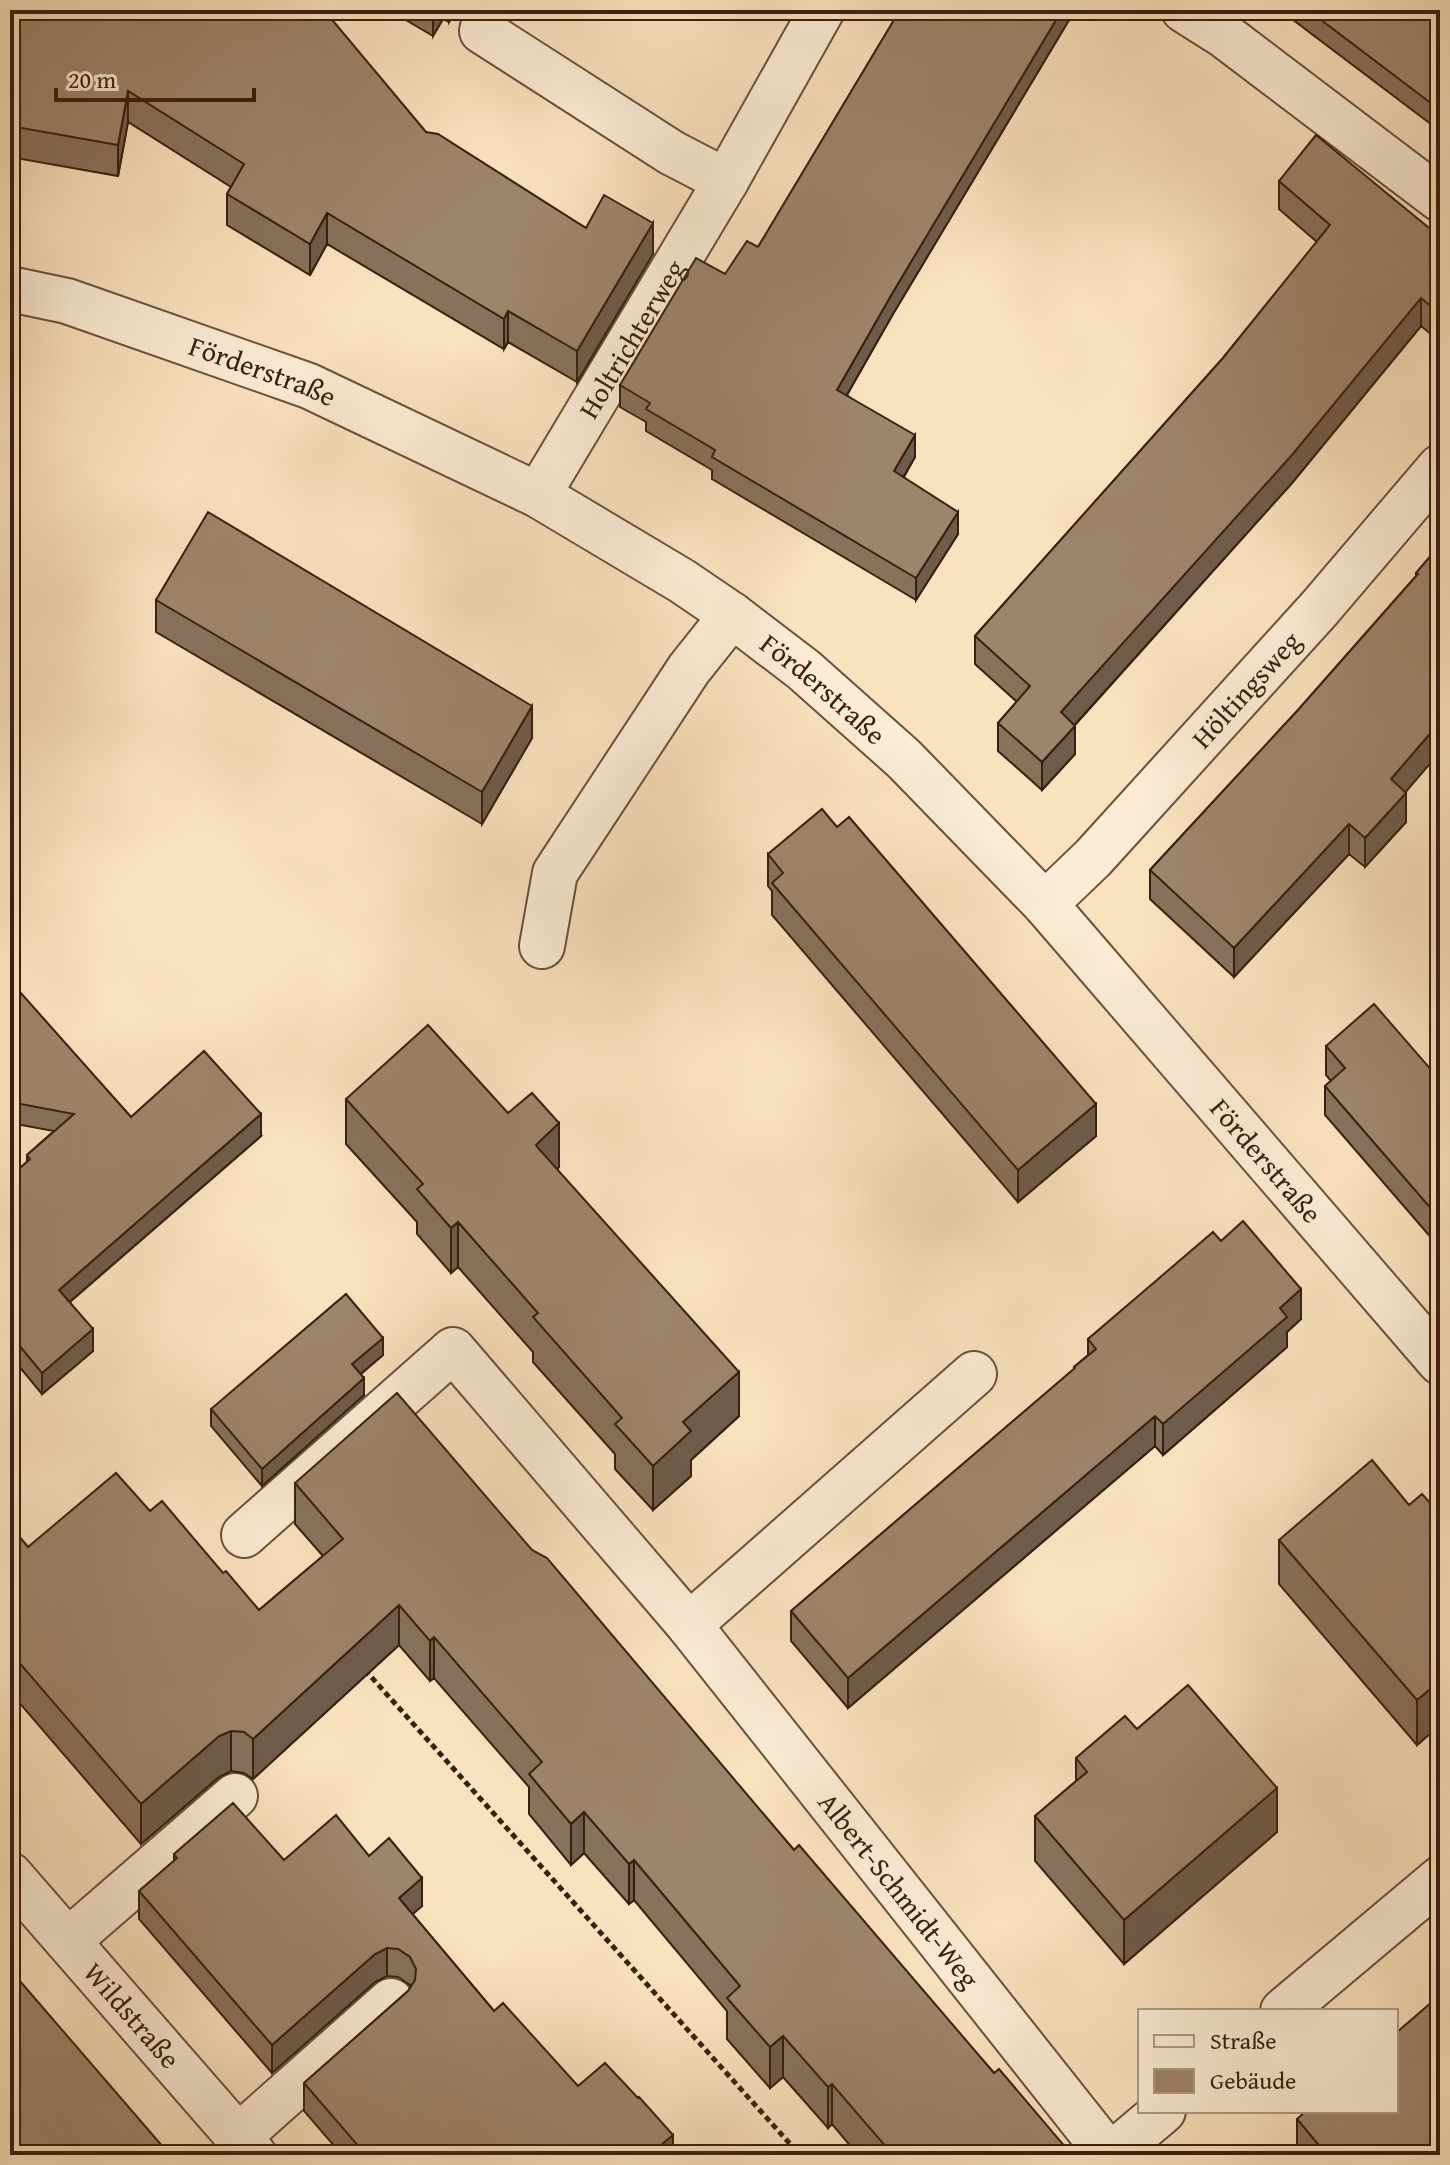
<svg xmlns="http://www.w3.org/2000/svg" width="1450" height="2165" viewBox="0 0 1450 2165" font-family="'Gentium Book Plus',serif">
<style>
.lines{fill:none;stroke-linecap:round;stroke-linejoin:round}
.minor-casing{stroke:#6a503c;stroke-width:48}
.path{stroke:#391f10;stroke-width:5;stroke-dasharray:6 4;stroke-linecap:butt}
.minor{stroke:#fcecd5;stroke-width:44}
.wall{fill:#88725c;stroke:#391f10;stroke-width:2}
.shaded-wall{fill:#6f5c4b;stroke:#391f10;stroke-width:2}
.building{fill:#9e846b;stroke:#391f10;stroke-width:2}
.labels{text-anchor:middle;stroke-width:7;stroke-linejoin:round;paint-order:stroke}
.street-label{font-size:28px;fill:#391f10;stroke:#fcecd5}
</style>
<rect width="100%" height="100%" fill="#fbe2bf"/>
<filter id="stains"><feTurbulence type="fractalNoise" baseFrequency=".0025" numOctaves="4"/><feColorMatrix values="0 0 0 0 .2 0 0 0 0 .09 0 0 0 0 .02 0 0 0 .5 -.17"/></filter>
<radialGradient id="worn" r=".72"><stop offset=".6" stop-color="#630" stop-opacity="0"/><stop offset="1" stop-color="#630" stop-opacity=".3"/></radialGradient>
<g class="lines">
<defs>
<g id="minor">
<path d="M 487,10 L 482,31 L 672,153 L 726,181"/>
<path d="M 1184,10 L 1225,36 L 1440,199"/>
<path id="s1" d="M 10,289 L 67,301 L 309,386 L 538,495 L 682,581 L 732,615 L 804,670 L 904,759 L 1045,904 L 1440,1362"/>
<path id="s2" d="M 538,495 L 726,181 L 822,10"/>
<path id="s3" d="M 1045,904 L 1093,858 L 1319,609 L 1440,467"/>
<path d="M 542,946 L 555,873 L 689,669 L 732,615"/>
<path id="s4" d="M 974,1374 L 689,1625 L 1109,2155"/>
<path d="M 244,1535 L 453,1350 L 689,1625"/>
<path id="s5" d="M 10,1875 L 254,2155"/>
<path d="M 68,1941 L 235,1796"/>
<path d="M 1283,2011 L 1440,1879"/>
<path d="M 238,2137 L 391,2001"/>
<path d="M 1111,2155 L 1163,2111"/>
</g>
</defs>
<use href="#minor" class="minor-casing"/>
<path class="path" d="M 365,1670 L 800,2155"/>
<use href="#minor" class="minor"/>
</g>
<path class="wall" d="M 389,10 L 456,10 L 449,22 L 443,19 L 433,36 Z
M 900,10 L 1075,10 L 893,314 L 847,395 L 915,457 L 904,477 L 958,534 L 916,600 L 712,479 L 712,470 L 646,431 L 646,422 L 620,407 L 620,385 L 725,274 L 758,247 Z
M 1280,10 L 1440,10 L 1440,131 Z
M 10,23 L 426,132 L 586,228 L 653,254 L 577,382 L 508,342 L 504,349 L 327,244 L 310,275 L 227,225 L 227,194 L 231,187 L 128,122 L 118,176 L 10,157 Z
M 1279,181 L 1440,237 L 1440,340 L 1439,341 L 1421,326 L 1292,483 L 1075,725 L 1075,754 L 1042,790 L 998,751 L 998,723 L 1017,702 L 975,664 L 975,636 L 1223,358 L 1317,242 L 1279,209 Z
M 1440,545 L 1406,792 L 1406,822 L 1365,867 L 1349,854 L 1234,977 L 1150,899 L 1150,870 L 1298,710 L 1416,576 L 1416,573 Z
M 156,600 L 532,738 L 482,824 L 156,632 Z
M 768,854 L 1096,1136 L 1018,1202 L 772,915 L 772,891 L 768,886 Z
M 10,983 L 131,1117 L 261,1136 L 70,1302 L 93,1351 L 42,1394 L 18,1365 L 10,1372 L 10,1177 L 27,1162 L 27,1155 L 54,1131 L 10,1123 Z
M 1326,1046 L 1440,1080 L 1440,1248 L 1325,1115 L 1325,1086 L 1331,1081 L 1326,1075 Z
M 346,1099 L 508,1113 L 559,1167 L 557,1169 L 739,1416 L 691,1460 L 691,1476 L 653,1510 L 615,1469 L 615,1454 L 533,1362 L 533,1352 L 458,1267 L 451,1273 L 417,1234 L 417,1222 L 346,1144 Z
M 1221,1241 L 1301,1319 L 1287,1332 L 1287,1347 L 1163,1455 L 1155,1446 L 848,1708 L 791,1641 L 791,1611 L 1074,1369 L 1074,1367 L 1088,1355 L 1088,1339 Z
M 383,1355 L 361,1374 L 364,1395 L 262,1486 L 211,1426 L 211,1409 Z
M 295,1483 L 532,1550 L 794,1850 L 994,2073 L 1072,2155 L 858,2155 L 832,2124 L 828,2128 L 783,2077 L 770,2088 L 727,2039 L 727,2011 L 634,1900 L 629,1904 L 584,1853 L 571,1865 L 529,1814 L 529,1787 L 434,1678 L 430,1681 L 399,1645 L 253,1779 L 244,1773 L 231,1771 L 219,1777 L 141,1844 L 10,1692 L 10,1526 L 28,1547 L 150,1511 L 223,1573 L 259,1610 L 323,1556 L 295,1524 Z
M 1409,1505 L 1440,1514 L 1440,1725 L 1417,1745 L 1279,1584 L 1279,1540 Z
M 1137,1729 L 1277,1832 L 1124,1964 L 1035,1861 L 1035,1816 L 1076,1781 L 1076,1758 Z
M 174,1854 L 284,1860 L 369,1856 L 422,1906 L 412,1914 L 494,2011 L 578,2086 L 673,2155 L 342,2155 L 304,2111 L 304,2083 L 408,1991 L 411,1987 L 410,1985 L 398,1977 L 387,1976 L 375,1982 L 272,2073 L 139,1919 L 139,1891 L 174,1861 Z
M 1297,2119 L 1440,2155 L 1297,2155 Z"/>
<path class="shaded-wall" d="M 438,10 L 443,10 L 443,19 L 433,36 L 433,19 Z
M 449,10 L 456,10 L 449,22 Z
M 1062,10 L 1075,10 L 893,314 L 837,412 L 837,390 L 893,292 Z
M 128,91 L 128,122 L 118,176 L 118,145 Z
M 327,213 L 327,244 L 310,275 L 310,244 Z
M 653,223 L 653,254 L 577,382 L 577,351 Z
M 1421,298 L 1421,326 L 1292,483 L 1061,740 L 1061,712 Z
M 508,311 L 508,342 L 504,349 L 504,319 Z
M 915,435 L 915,457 L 894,493 L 894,471 Z
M 958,512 L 958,534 L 916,600 L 916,578 Z
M 532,706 L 532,738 L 482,824 L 482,792 Z
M 1440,722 L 1440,752 L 1391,809 L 1391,779 Z
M 1075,726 L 1075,754 L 1042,790 L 1042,762 Z
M 1406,793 L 1406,822 L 1365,867 L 1365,838 Z
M 1349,824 L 1349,854 L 1234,977 L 1234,948 Z
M 1096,1104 L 1096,1136 L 1018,1202 L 1018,1170 Z
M 261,1114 L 261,1136 L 59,1311 L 59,1290 Z
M 559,1123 L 559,1167 L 536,1189 L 536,1145 Z
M 458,1222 L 458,1267 L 451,1273 L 451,1228 Z
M 1301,1289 L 1301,1319 L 1287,1332 L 1287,1347 L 1163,1455 L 1163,1424 L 1280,1308 Z
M 93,1329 L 93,1351 L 42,1394 L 42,1373 Z
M 383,1338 L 383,1355 L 352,1381 L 352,1364 Z
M 18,1344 L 18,1365 L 10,1372 L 10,1351 Z
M 739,1372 L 739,1416 L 691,1460 L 691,1476 L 653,1510 L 653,1466 L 683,1422 Z
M 364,1378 L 364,1395 L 262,1486 L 262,1469 Z
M 1155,1416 L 1155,1446 L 848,1708 L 848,1678 Z
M 399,1605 L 399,1645 L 253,1779 L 253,1739 Z
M 434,1637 L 434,1678 L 430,1681 L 430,1641 Z
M 1440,1681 L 1440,1725 L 1417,1745 L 1417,1700 Z
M 231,1731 L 231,1771 L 219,1777 L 141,1844 L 141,1804 L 219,1736 Z
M 1277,1788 L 1277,1832 L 1124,1964 L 1124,1920 Z
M 584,1812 L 584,1853 L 571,1865 L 571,1824 Z
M 634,1860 L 634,1900 L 629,1904 L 629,1864 Z
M 422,1878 L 422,1906 L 399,1926 L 399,1898 Z
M 387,1948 L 387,1976 L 375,1982 L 272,2073 L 272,2045 L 375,1954 Z
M 783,2036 L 783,2077 L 770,2088 L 770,2047 Z
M 832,2084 L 832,2124 L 828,2128 L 828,2087 Z
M 673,2135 L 673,2155 L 649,2155 Z"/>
<path class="building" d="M 14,10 L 264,10 L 272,13 L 274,10 L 324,10 L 426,132 L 438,134 L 586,228 L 604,195 L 653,223 L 577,351 L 508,311 L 504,319 L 327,213 L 310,244 L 227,194 L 244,164 L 128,91 L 118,145 L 10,126 L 10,23 L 11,23 Z
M 417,10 L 438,10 L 433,19 Z
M 900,10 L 1062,10 L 893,292 L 837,390 L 915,435 L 894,471 L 958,512 L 916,578 L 712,457 L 715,450 L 646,409 L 650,403 L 620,385 L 696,258 L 725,274 L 747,241 L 758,247 Z
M 1308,10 L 1440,10 L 1440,110 Z
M 1316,135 L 1440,237 L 1440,312 L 1439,313 L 1421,298 L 1292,455 L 1061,712 L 1075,726 L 1042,762 L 998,723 L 1030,686 L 975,636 L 1223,358 L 1330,225 L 1279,181 Z
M 208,512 L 532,706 L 482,792 L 156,600 Z
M 1440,545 L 1440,722 L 1391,779 L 1406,793 L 1365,838 L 1349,824 L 1234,948 L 1150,870 L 1298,710 L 1418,574 L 1416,573 Z
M 822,809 L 837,827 L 849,817 L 1096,1104 L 1018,1170 L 772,883 L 783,873 L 768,854 Z
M 10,983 L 12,983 L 131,1117 L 204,1051 L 261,1114 L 59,1290 L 93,1329 L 42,1373 L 18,1344 L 10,1351 L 10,1177 L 30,1159 L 27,1155 L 74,1114 L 10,1102 Z
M 1374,1004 L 1440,1080 L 1440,1219 L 1325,1086 L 1345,1068 L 1326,1046 Z
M 428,1025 L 508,1113 L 532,1093 L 559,1123 L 536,1145 L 538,1148 L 739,1372 L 683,1422 L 691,1431 L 653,1466 L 615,1424 L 622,1418 L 533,1317 L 538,1313 L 458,1222 L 451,1228 L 417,1189 L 423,1184 L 346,1099 Z
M 1243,1221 L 1301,1289 L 1280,1308 L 1287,1317 L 1163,1424 L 1155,1416 L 848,1678 L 791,1611 L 1075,1368 L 1074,1367 L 1096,1349 L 1088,1339 L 1213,1232 L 1221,1241 Z
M 346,1294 L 383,1338 L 352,1364 L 364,1378 L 262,1469 L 211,1409 Z
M 397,1393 L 532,1550 L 547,1558 L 794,1850 L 799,1845 L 994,2073 L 999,2069 L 1072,2155 L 893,2155 L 832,2084 L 828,2087 L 783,2036 L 770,2047 L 727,1998 L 740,1986 L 634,1860 L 629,1864 L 584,1812 L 571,1824 L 529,1774 L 542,1762 L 434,1637 L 430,1641 L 399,1605 L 253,1739 L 244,1732 L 231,1731 L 219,1736 L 141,1804 L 10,1652 L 10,1526 L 28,1547 L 116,1473 L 150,1511 L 162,1501 L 223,1573 L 226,1571 L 259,1610 L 343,1539 L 295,1483 Z
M 1372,1460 L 1409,1505 L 1422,1494 L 1440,1514 L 1440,1681 L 1417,1700 L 1279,1540 Z
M 1188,1685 L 1277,1788 L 1124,1920 L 1035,1816 L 1087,1772 L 1076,1758 L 1125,1716 L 1137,1729 Z
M 233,1803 L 284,1860 L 336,1815 L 369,1856 L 389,1838 L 422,1878 L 399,1898 L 494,2011 L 503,2003 L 578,2086 L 605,2063 L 638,2098 L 639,2097 L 673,2135 L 649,2155 L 366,2155 L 304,2083 L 408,1991 L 415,1980 L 416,1969 L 410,1957 L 398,1949 L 387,1948 L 375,1954 L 272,2045 L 139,1891 L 177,1858 L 174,1854 Z
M 19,1980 L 170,2155 L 10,2155 L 10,1987 Z
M 1440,1995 L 1440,2155 L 1327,2155 L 1297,2119 L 1306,2111 L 1396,2111 L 1396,2033 Z"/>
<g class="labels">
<g class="street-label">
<text dy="10" stroke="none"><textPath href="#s2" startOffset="182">Holtrichterweg</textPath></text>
<text dy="10" stroke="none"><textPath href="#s1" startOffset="266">Förderstraße</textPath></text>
<text dy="10" stroke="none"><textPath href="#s3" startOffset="294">Höltingsweg</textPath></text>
<text dy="10" stroke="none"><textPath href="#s1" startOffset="914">Förderstraße</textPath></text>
<text dy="10" stroke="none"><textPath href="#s1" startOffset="1562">Förderstraße</textPath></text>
<text dy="10" stroke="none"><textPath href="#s4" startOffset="718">Albert-Schmidt-Weg</textPath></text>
<text dy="10" stroke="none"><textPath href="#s5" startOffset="186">Wildstraße</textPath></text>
</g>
</g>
<rect width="1450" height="2165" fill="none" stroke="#fbe2bf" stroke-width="40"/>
<rect x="12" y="12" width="1426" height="2141" fill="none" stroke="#391f10" stroke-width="4"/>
<rect x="20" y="20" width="1410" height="2125" fill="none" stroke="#391f10" stroke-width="2"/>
<rect x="1138" y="2009" width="260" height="104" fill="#fcecd5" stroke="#ae9a86" stroke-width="2"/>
<rect x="1154" y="2035" width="40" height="12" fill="#fcecd5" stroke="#ae9a86" stroke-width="2"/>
<text x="1210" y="2049" font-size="24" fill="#391f10">Straße</text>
<rect x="1154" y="2069" width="40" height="24" fill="#9e846b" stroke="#ae9a86" stroke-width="2"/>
<text x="1210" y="2089" font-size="24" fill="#391f10">Gebäude</text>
<path d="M56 88v12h198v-12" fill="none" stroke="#391f10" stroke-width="4"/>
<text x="68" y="88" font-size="24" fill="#391f10" stroke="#fcecd5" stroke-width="6" paint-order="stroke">20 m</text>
<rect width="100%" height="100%" filter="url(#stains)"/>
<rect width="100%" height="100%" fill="url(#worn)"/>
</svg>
